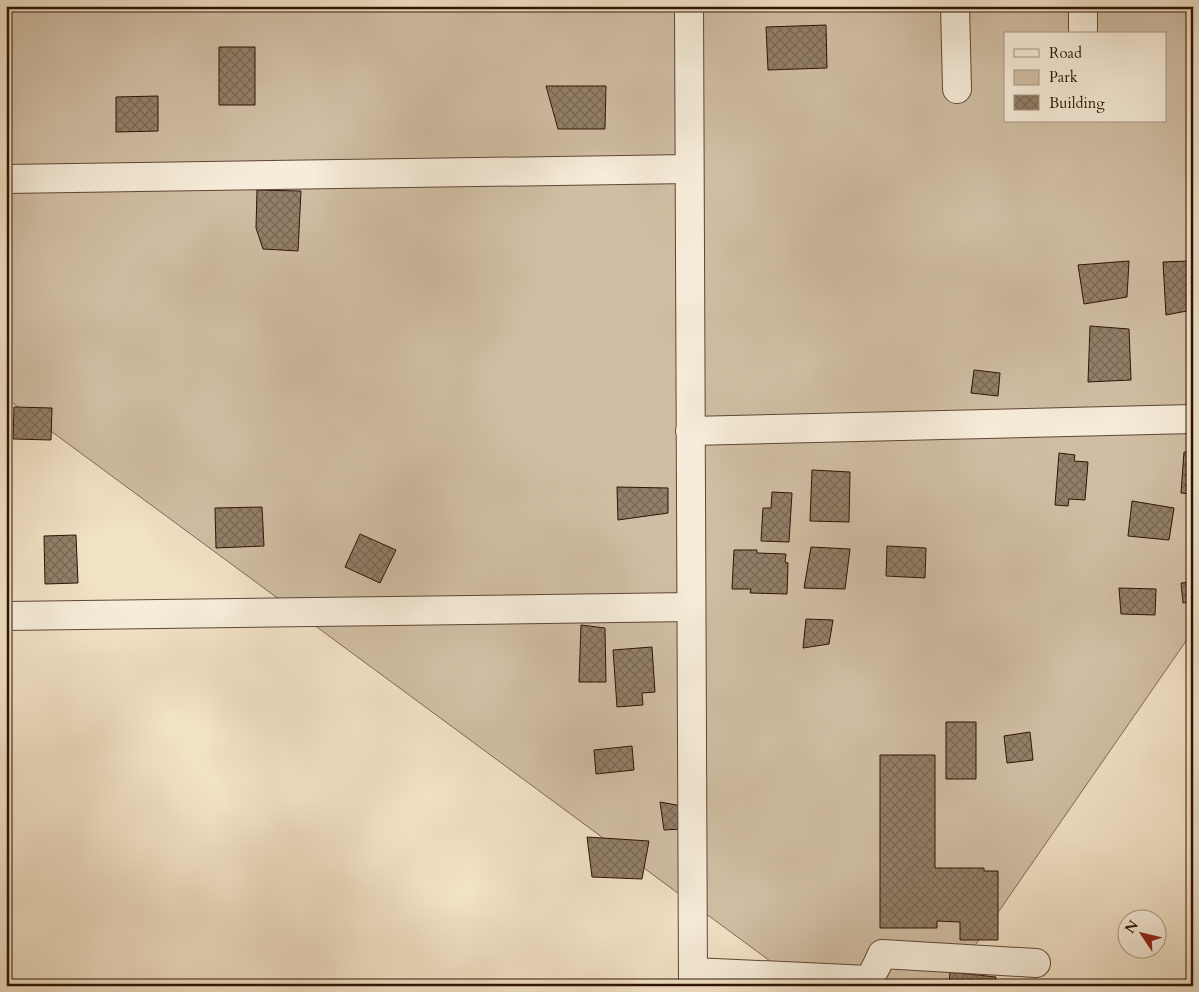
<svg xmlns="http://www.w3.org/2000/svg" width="1199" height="992" viewBox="0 0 1199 992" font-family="Cardo,serif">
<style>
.green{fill:#d0bea4;stroke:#7f6954;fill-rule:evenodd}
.building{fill:url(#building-cross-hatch);stroke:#2e1405}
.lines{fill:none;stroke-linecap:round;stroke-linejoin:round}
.minor-casing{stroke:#5f4735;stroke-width:30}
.minor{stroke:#f6ecd9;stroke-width:28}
</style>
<defs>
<pattern id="building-cross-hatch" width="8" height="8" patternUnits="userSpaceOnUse" patternTransform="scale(1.25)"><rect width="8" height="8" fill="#937f69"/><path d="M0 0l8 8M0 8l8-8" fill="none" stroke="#786754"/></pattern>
</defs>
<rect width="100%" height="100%" fill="#f1e1c5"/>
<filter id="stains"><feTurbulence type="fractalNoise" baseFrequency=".004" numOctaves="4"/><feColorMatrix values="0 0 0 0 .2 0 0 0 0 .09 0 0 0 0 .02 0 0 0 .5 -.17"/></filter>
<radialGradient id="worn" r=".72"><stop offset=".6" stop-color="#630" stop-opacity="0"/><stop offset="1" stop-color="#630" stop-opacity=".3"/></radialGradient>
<path class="green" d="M 6,6 L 1193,6 L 1193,631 L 947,986 L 804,986 L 6,398 ZM 1005,34 L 1165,34 L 1165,121 L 1005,121 Z"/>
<path class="building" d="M 826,25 L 827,68 L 768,70 L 766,27 Z
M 219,47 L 255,47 L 255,105 L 219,105 Z
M 546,86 L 606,86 L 605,129 L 558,129 Z
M 158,96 L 158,131 L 116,132 L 116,97 Z
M 257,190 L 301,191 L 298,251 L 263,249 L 256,228 Z
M 1129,261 L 1127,297 L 1084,304 L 1078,265 Z
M 1188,261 L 1192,310 L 1166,315 L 1163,262 Z
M 1090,326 L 1129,329 L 1131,380 L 1088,382 Z
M 974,370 L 1000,373 L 998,396 L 971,393 Z
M 14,407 L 52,408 L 51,440 L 13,439 Z
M 1184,452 L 1193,453 L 1193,492 L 1192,494 L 1181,493 Z
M 1059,453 L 1075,455 L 1074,461 L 1088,462 L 1085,500 L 1069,499 L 1068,506 L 1055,505 Z
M 812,470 L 850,472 L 849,522 L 810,521 Z
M 617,487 L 668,488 L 668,513 L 618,520 Z
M 772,492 L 792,493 L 789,542 L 761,541 L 763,508 L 771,508 Z
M 1132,501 L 1174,508 L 1169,540 L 1128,536 Z
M 262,507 L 264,546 L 216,548 L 215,508 Z
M 360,534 L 396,550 L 380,583 L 345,567 Z
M 76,535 L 78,583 L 45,584 L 44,536 Z
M 887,546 L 926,548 L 925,578 L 886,576 Z
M 811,547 L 850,549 L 845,589 L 804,588 Z
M 734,550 L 757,550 L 757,553 L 786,554 L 785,562 L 788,563 L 787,594 L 750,593 L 751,589 L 732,589 Z
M 1193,582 L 1193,602 L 1183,603 L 1181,583 Z
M 1119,588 L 1156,589 L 1155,615 L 1121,614 Z
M 806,619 L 833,620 L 829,644 L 803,648 Z
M 581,625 L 605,628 L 606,682 L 579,682 Z
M 652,647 L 655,692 L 642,693 L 643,705 L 617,707 L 613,650 Z
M 946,722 L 976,722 L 976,779 L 946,779 Z
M 1189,724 L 1193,724 L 1193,757 L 1191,757 Z
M 1030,732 L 1033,760 L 1007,763 L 1004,736 Z
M 632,746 L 634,770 L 596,774 L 594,750 Z
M 880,755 L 935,755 L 935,868 L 984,868 L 984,871 L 998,871 L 998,940 L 960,940 L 960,922 L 937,921 L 937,928 L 880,928 Z
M 660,802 L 682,806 L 682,829 L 664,830 Z
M 587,837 L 649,841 L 642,879 L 592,877 Z
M 1193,936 L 1193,969 L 1188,969 Z
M 950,972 L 996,977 L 995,986 L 949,986 Z"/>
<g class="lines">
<defs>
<path id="minor" d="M 689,6 L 693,986
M 955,6 L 957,89
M 1083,6 L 1083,29
M 6,179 L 689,169
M 690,431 L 1193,419
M 6,616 L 691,607
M 693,972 L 869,980 L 877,965 L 882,954 L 1036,963"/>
</defs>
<use href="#minor" class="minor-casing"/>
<use href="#minor" class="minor"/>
</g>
<rect width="1199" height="992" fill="none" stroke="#f1e1c5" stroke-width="25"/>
<rect x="8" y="8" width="1184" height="977" fill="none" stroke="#2e1405" stroke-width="2.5"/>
<rect x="12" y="12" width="1174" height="967" fill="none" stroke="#2e1405"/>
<rect x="1004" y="32" width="162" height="90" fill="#f6ecd9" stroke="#a69684"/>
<rect x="1014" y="49" width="25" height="8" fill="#f6ecd9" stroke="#a69684"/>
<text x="1049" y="58" font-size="15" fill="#2e1405">Road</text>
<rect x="1014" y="70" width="25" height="15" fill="#d0bea4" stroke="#a69684"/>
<text x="1049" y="82" font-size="15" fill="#2e1405">Park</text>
<rect x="1014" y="95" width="25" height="15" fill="url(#building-cross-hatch)" stroke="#a69684"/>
<text x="1049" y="108" font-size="15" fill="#2e1405">Building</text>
<g transform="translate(1142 934) rotate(305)"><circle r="24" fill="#f6ecd9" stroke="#a69684"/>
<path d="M0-4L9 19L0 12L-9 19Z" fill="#8f2418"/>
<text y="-8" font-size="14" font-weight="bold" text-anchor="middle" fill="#2e1405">N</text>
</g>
<rect width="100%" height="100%" filter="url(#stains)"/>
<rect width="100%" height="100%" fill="url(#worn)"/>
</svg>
